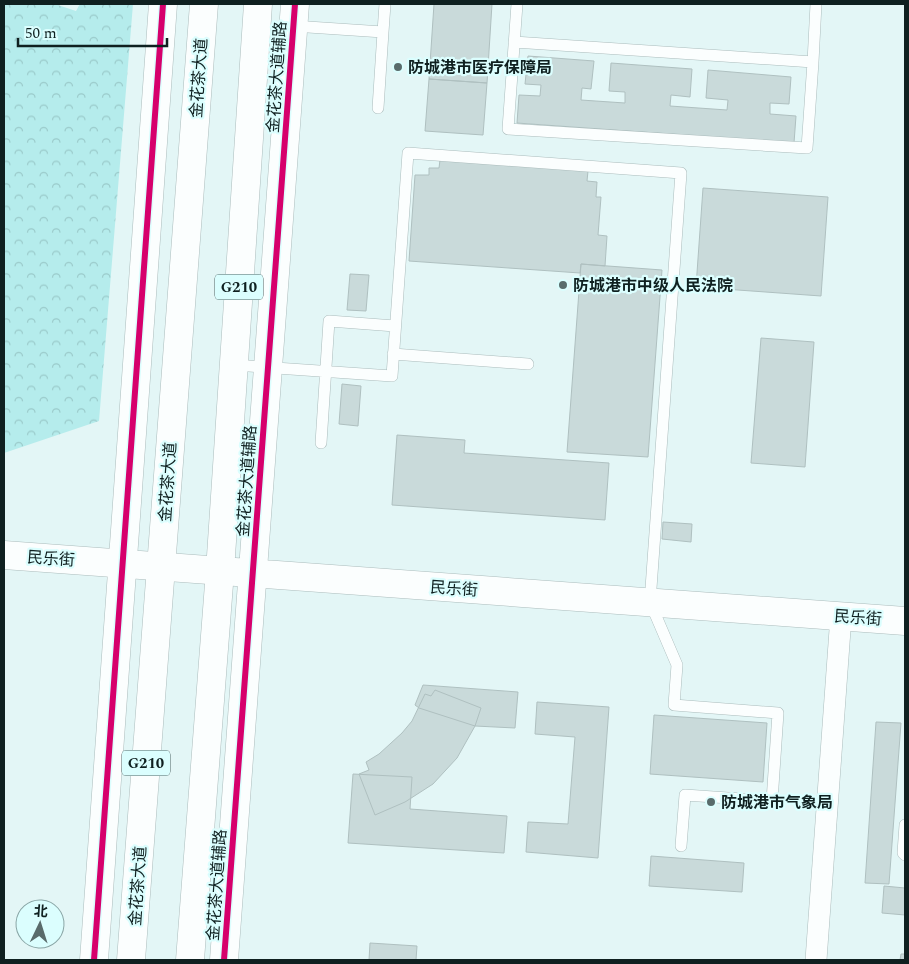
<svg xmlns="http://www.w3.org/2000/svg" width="909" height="964" viewBox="0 0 909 964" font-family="Spectral,'Noto Sans SC',serif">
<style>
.forest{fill:url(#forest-crowns)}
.building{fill:#c9dada;stroke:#afc0c0}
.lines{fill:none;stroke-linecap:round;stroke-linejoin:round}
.service-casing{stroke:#abbcbc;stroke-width:12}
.minor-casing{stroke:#abbcbc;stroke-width:22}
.tertiary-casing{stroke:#abbcbc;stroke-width:29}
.trunk-casing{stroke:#abbcbc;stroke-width:29}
.service{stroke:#fbfefe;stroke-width:11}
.minor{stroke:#fbfefe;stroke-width:21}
.tertiary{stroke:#fbfefe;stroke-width:28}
.trunk{stroke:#fbfefe;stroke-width:28}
.cycleway-casing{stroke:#dbfefe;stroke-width:9}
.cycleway{stroke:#d6006c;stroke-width:6}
.poi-dot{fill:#596b6b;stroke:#dbfefe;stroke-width:2}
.labels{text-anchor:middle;stroke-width:4.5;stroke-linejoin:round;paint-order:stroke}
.shield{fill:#dbfefe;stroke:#4c6363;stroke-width:1}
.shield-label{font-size:15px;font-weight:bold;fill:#0f2020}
.poi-label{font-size:16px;font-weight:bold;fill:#0f2020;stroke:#dbfefe;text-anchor:start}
.street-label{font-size:16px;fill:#0f2020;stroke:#dbfefe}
</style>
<defs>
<pattern id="forest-crowns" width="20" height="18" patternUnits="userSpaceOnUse" patternTransform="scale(1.25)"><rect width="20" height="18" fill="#b5ecec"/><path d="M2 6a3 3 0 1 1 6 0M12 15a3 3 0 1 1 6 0" fill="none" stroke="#9acaca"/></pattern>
</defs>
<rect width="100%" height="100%" fill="#e3f6f6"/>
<path class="forest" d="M 4,4 L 55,4 L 76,11 L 80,4 L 133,4 L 99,421 L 4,453 Z"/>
<path class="building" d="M 434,4 L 492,4 L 487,83 L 429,79 Z
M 528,56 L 594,61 L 591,89 L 582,88 L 581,100 L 625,103 L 625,92 L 609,91 L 611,63 L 692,69 L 690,97 L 671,95 L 670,106 L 727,110 L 728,100 L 706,98 L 708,70 L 791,77 L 789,104 L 770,103 L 770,114 L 796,116 L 794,143 L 517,123 L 519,95 L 540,96 L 541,85 L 525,84 Z
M 429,79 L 487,83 L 483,135 L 425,131 Z
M 440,160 L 588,171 L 587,181 L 597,182 L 596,197 L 601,197 L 598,235 L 607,236 L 605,266 L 581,264 L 580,273 L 409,261 L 415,175 L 429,175 L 429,168 L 439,168 Z
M 703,188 L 828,197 L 821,296 L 696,287 Z
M 581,264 L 662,270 L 648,457 L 567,452 Z
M 350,274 L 369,275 L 366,311 L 347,310 Z
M 761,338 L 814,342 L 805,467 L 751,463 Z
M 342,384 L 361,386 L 358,426 L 339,424 Z
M 397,435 L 465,440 L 464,453 L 609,463 L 605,520 L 392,505 Z
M 663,522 L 692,524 L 691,542 L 662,539 Z
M 423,685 L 518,692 L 515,728 L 475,726 L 419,708 L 415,705 Z
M 435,690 L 481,708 L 475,726 L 457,758 L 433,784 L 405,802 L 375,815 L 359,774 L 369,770 L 366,762 L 379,754 L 402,733 L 412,721 L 425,694 L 431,696 Z
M 537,702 L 609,707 L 598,858 L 526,852 L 528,822 L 568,824 L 575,737 L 535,734 Z
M 654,715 L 767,723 L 763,782 L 650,774 Z
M 876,722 L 901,723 L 889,884 L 865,883 Z
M 353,774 L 412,777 L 410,809 L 507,816 L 504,853 L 348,843 Z
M 651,856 L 744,863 L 742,892 L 649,886 Z
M 884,886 L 905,888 L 905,915 L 882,913 Z
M 370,943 L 417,946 L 416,960 L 369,960 Z
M 901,954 L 905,954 L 905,960 L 900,960 Z"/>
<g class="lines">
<defs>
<path id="service" d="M 517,4 L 508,129 L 807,148 L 813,62
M 293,26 L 383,32 L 385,4
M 514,42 L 813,62 L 816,4
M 378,108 L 383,32
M 393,354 L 528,364
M 234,365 L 392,376 L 408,153 L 681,173 L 650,602 L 677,665 L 674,705 L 778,713 L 772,801 L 685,795 L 681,846
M 321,443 L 329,321 L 395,326
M 905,825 L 903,853 L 905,855"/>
<path id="minor" d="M 816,960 L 841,616"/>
<path id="tertiary" d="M 4,555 L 905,621
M 94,960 L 163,4
M 224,960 L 295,4"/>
<path id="trunk" d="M 131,960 L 204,4
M 190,960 L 220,571 L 258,4"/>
</defs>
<use href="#service" class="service-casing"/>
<use href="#minor" class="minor-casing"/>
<use href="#tertiary" class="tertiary-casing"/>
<use href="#trunk" class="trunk-casing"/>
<use href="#service" class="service"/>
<use href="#minor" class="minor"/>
<use href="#tertiary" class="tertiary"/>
<use href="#trunk" class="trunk"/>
<defs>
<path id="cycleway" d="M 94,960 L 163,4
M 224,960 L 295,4"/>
</defs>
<use href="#cycleway" class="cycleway-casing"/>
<use href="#cycleway" class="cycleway"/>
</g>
<g class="poi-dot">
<circle cx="398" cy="67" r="5"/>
<circle cx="563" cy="285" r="5"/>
<circle cx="711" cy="802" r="5"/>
</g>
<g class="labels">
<g class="shield">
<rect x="215" y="274.5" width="48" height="25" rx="4"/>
<rect x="122" y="750.5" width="48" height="25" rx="4"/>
</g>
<g class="shield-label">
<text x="239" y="292">G210</text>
<text x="146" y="768">G210</text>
</g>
<g class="poi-label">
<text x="408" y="73">防城港市医疗保障局</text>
<text x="573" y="291">防城港市中级人民法院</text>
<text x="721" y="808">防城港市气象局</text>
</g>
<g class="street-label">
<text transform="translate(276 77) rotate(-86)" y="6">金花茶大道辅路</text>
<text transform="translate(198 78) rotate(-86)" y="6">金花茶大道</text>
<text transform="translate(246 481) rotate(-86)" y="6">金花茶大道辅路</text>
<text transform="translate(167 482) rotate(-86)" y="6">金花茶大道</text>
<text transform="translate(51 558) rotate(4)" y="6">民乐街</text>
<text transform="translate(454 588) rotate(4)" y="6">民乐街</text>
<text transform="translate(858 617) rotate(4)" y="6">民乐街</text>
<text transform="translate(216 885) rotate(-86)" y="6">金花茶大道辅路</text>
<text transform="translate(137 886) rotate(-86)" y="6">金花茶大道</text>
</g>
</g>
<rect width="909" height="964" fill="none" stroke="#0f2020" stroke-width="10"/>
<g transform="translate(40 924) rotate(4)"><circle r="24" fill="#dbfefe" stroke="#89a5a5"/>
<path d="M0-4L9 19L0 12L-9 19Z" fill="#596b6b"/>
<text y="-8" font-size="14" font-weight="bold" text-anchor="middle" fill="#0f2020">北</text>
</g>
<path d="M18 38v8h149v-8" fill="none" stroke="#0f2020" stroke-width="2.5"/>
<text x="25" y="38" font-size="15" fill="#0f2020" stroke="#dbfefe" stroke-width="4" paint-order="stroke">50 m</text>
</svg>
